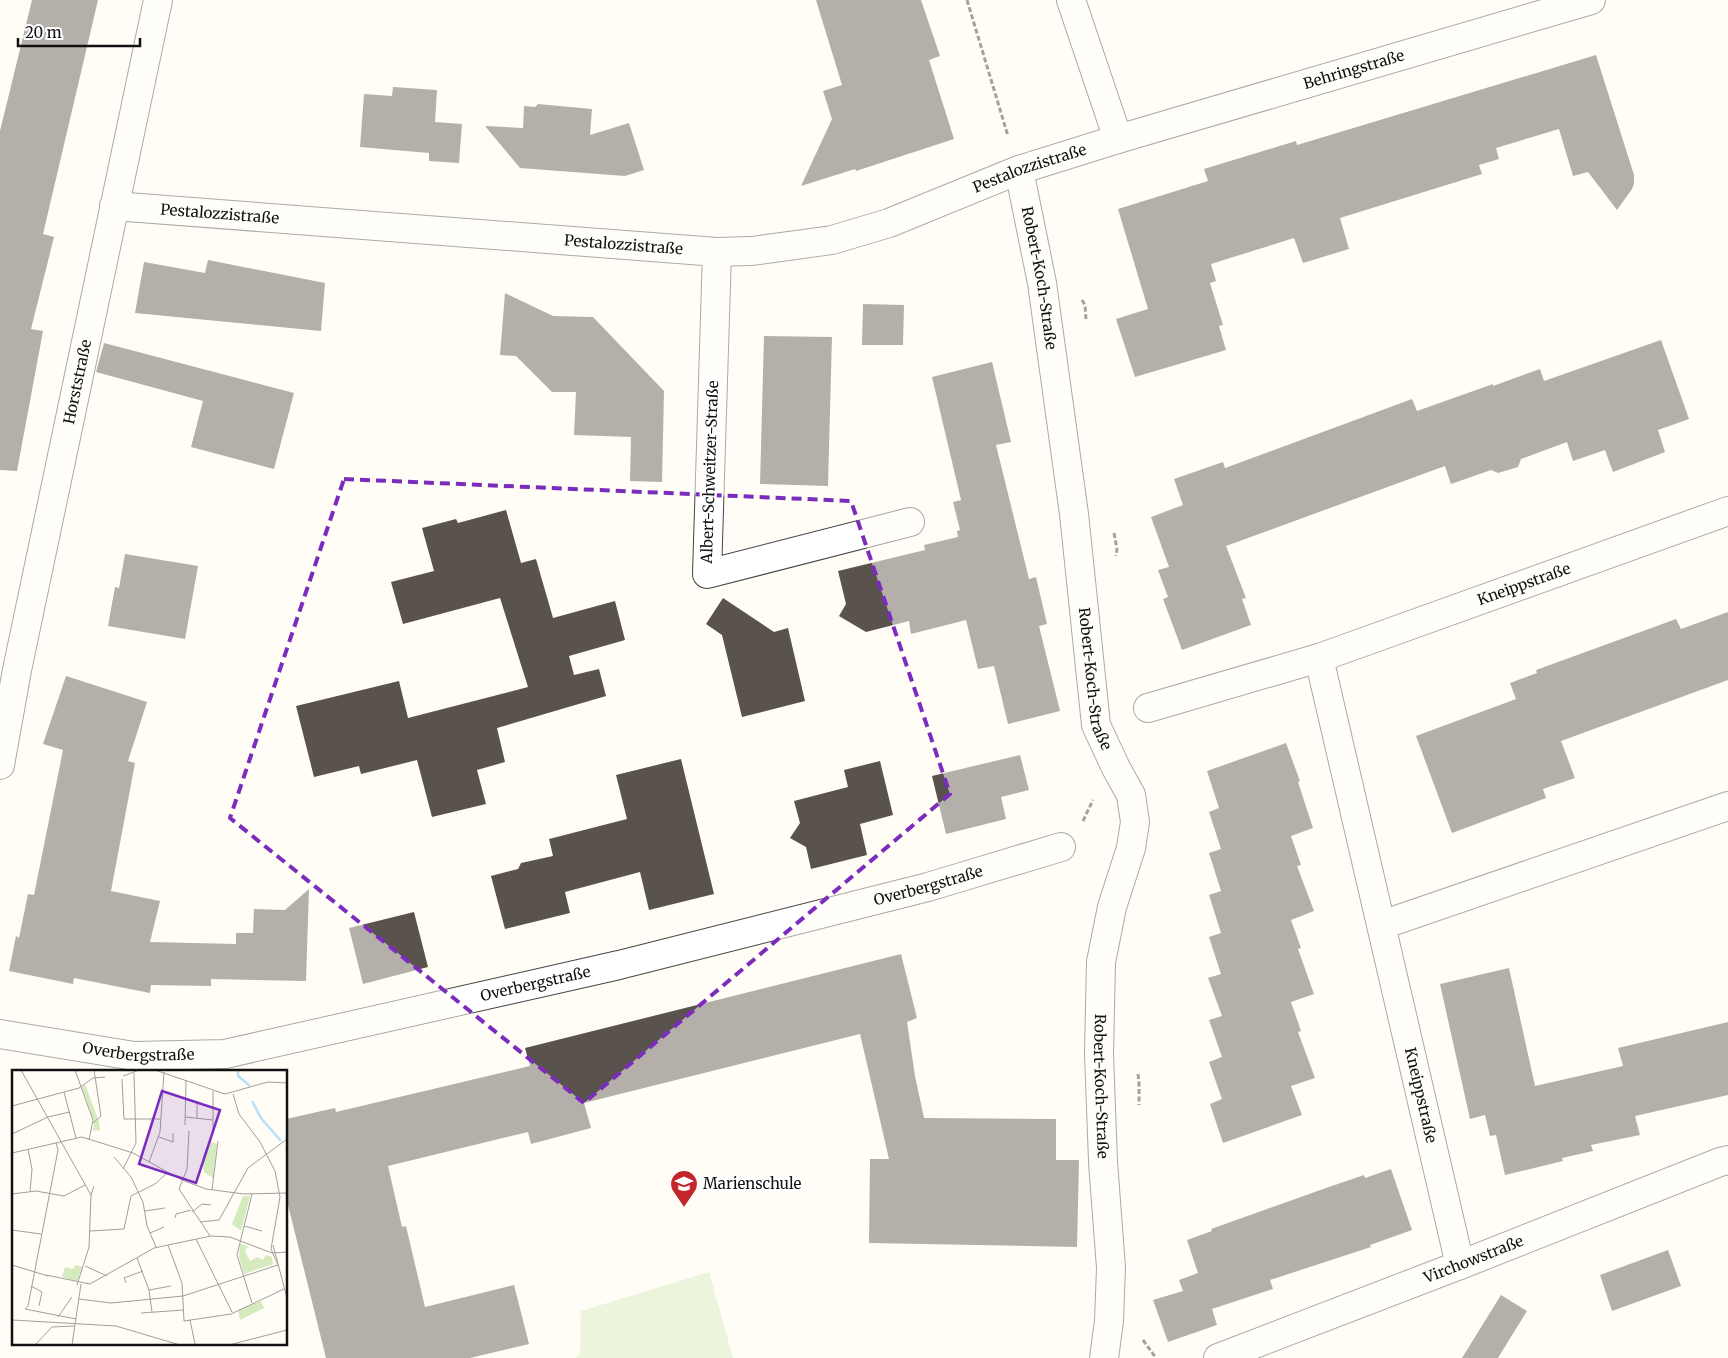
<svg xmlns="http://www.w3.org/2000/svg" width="1728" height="1358" viewBox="0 0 1728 1358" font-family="Merriweather,serif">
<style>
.green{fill:#d5ebbd}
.building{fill:#5a524d}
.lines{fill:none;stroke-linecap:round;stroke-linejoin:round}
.minor-casing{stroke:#444;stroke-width:30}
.path{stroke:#333;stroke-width:3;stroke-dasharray:5 2.5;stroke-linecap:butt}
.minor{stroke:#fff;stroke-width:28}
.marked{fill:none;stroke:#7b2cbf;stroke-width:4;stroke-dasharray:10 6;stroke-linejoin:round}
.labels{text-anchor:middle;stroke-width:5;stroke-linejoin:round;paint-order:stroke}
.street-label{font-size:15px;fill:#111;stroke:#fff}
.poi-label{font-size:15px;fill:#111;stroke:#fff;text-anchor:start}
.inset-river{fill:none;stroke:#b9e0f7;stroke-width:2.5}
.inset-road{fill:none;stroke:#a09f9a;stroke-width:1}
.view{fill:#7b2cbf;fill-opacity:0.15;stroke:#7b2cbf;stroke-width:2.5}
.inset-edge{fill:none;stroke:#111;stroke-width:2.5}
</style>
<rect width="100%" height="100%" fill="#fffdf5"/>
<path class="green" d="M 709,1272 L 733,1358 L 575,1358 L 580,1354 L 581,1311 Z"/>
<path class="building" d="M 32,0 L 98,0 L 43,234 L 54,237 L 31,329 L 43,331 L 17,471 L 0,470 L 0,131 Z
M 816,0 L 921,0 L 940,56 L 929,60 L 954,139 L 856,171 L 855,169 L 801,186 L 832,119 L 823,91 L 842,85 Z
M 1596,55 L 1634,175 L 1634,184 L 1632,189 L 1617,210 L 1588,172 L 1573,176 L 1559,129 L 1496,148 L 1499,159 L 1479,165 L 1482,174 L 1340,218 L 1349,249 L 1303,263 L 1294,238 L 1211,264 L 1216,281 L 1210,283 L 1223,325 L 1219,326 L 1226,350 L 1135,377 L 1116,319 L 1148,309 L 1118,209 L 1208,181 L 1204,169 L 1296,141 L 1297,145 Z
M 393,87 L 437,90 L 435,122 L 462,124 L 459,163 L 429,161 L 429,153 L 360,147 L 364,94 L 392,96 Z
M 538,104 L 592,109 L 590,135 L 629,123 L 644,170 L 625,176 L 520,168 L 485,126 L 523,128 L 524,106 L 535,107 Z
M 208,260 L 325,283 L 321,331 L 135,313 L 144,262 L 205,273 Z
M 505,293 L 553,316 L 593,317 L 664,391 L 662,482 L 630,481 L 631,437 L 574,435 L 576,392 L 552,392 L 516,356 L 500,355 Z
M 863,304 L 904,305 L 903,345 L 862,345 Z
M 764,336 L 832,337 L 828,486 L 760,484 Z
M 1661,340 L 1689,419 L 1658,430 L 1665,452 L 1613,472 L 1605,450 L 1573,461 L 1567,442 L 1521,459 L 1518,467 L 1498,473 L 1491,470 L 1451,484 L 1445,466 L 1226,546 L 1246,598 L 1242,599 L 1251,625 L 1182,650 L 1163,599 L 1168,597 L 1158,570 L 1169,567 L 1151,517 L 1183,505 L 1174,479 L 1223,462 L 1225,468 L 1412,399 L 1417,411 L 1493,384 L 1493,386 L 1540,369 L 1544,381 Z
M 104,343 L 294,393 L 274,469 L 191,447 L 203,401 L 96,372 Z
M 992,362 L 1011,442 L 996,445 L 1029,579 L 1036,577 L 1047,624 L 1039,626 L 1060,711 L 1008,724 L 994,666 L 978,669 L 966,620 L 911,634 L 909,621 L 866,632 L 839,616 L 846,604 L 838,571 L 925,550 L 924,545 L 958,537 L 957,531 L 960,530 L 953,502 L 961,500 L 932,377 Z
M 506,510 L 521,563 L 536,559 L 553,618 L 615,601 L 625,640 L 569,656 L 574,675 L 599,669 L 606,696 L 497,728 L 505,762 L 477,770 L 486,804 L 432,817 L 417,760 L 361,774 L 359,766 L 314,777 L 296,706 L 399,681 L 408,718 L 528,687 L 500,598 L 403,624 L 391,582 L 434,571 L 422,528 L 456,519 L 458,523 Z
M 125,554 L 198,566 L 185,639 L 108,626 L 115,587 L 119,588 Z
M 723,598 L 774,632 L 788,628 L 805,701 L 742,717 L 722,635 L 706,624 Z
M 1728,612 L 1728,680 L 1561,741 L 1575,778 L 1543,789 L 1546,798 L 1452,833 L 1416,736 L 1516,699 L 1510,683 L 1537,673 L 1536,670 L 1676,619 L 1681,629 Z
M 66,676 L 147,702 L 128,761 L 135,763 L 111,891 L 160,901 L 150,942 L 236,944 L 236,933 L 253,933 L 254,909 L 285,910 L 309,889 L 306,981 L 211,979 L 211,986 L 151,985 L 150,993 L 74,978 L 73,984 L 9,971 L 16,936 L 19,938 L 28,894 L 34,895 L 63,750 L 43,744 Z
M 1286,743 L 1300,781 L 1298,782 L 1313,828 L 1291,836 L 1301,865 L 1297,866 L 1314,911 L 1291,920 L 1301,948 L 1298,949 L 1314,994 L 1291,1002 L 1301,1031 L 1298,1032 L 1315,1078 L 1291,1086 L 1302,1115 L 1223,1143 L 1210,1104 L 1222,1099 L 1209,1062 L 1222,1057 L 1209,1020 L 1222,1016 L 1208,978 L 1221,974 L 1209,937 L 1221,933 L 1209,895 L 1221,891 L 1209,853 L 1221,849 L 1209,812 L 1219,808 L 1207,771 Z
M 1020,755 L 1029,790 L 1001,797 L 1006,819 L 946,834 L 932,776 Z
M 681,759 L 714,894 L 649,910 L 640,872 L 565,892 L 570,913 L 505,929 L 491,876 L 518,869 L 521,863 L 553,856 L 549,839 L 627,819 L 616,775 Z
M 880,761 L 893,815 L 860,824 L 867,855 L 811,869 L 806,847 L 790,838 L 800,823 L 794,801 L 848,787 L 844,770 Z
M 414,912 L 428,967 L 363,984 L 349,928 Z
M 901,954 L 917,1018 L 907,1022 L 915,1076 L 924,1118 L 1056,1119 L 1056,1160 L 1079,1160 L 1077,1247 L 869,1243 L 870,1159 L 889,1159 L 860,1034 L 584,1103 L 591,1128 L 531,1144 L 528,1132 L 388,1166 L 402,1227 L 406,1226 L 425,1307 L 514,1285 L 529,1344 L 470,1358 L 326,1358 L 286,1197 L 286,1119 L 335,1108 L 336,1112 L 530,1066 L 525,1048 Z
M 1509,968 L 1535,1086 L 1623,1066 L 1618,1048 L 1728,1022 L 1728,1095 L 1635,1116 L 1640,1135 L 1591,1145 L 1593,1151 L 1562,1158 L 1563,1161 L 1505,1175 L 1496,1135 L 1490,1136 L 1485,1115 L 1470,1119 L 1440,984 Z
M 1391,1169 L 1412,1230 L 1370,1245 L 1371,1247 L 1270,1280 L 1273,1289 L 1212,1309 L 1217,1325 L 1168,1342 L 1153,1300 L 1183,1291 L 1179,1280 L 1198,1273 L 1187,1240 L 1212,1231 L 1211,1229 L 1326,1188 L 1364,1175 L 1365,1178 Z
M 1668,1250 L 1681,1286 L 1612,1311 L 1600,1275 Z
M 1501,1295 L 1527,1311 L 1498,1358 L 1462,1358 Z"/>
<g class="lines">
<defs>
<g id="minor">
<path d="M 1071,0 L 1118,139"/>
<path id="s1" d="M 1019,170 L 1042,283 L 1074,514 L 1096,725 L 1116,768 L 1131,795 L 1135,822 L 1131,848 L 1112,907 L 1101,962 L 1099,1054 L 1103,1162 L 1111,1268 L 1109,1321 L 1104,1358"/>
<path id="s2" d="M 114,206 L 717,252 L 752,251 L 832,240 L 889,223 L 1019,170 L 1118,139 L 1591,0"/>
<path d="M 717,252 L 707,574 L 910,522"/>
<path id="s3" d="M 1319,658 L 1460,1265"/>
<path id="s4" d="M 1148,708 L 1319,658 L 1728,511"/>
<path id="s5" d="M 0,765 L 17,670 L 158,0"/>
<path d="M 1382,925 L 1728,806"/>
<path id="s6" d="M 0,1034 L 134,1056 L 225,1054 L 619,965 L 928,887 L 1061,847"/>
<path id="s7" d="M 1218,1358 L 1460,1265 L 1720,1162 L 1728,1160"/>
</g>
</defs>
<use href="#minor" class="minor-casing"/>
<path class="path" d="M 967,0 L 1008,136
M 1082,300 L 1085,305 L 1086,320
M 1114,533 L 1117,549 L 1116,556
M 1083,821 L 1093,800
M 1138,1074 L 1139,1083 L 1139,1105
M 1143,1340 L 1156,1358"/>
<use href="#minor" class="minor"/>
</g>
<path d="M0 0H1728V1358H0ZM 344,479 L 851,501 L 950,794 L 584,1103 L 230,818 Z" fill="#fffdf5" fill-opacity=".55" fill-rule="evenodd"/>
<path class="marked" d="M 344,479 L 851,501 L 950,794 L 584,1103 L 230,818 Z"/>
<defs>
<symbol id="school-pin" viewBox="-11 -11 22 30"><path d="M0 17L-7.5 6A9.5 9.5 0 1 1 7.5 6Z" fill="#c4262e" stroke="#fff"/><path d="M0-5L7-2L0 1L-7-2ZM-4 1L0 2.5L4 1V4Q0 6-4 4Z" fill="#fff"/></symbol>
</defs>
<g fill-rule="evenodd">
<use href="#school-pin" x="668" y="1168" width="32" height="43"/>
</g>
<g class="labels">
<g class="street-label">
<text dy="5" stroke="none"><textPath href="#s2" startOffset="1270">Behringstraße</textPath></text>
<text dy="5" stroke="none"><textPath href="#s2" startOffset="931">Pestalozzistraße</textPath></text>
<text dy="5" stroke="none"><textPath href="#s2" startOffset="106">Pestalozzistraße</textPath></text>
<text dy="5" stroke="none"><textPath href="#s2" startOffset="511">Pestalozzistraße</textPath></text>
<text dy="5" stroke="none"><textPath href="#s1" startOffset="110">Robert-Koch-Straße</textPath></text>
<text dy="5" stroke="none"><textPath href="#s5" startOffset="391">Horststraße</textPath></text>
<text transform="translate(710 472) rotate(-88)" y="5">Albert-Schweitzer-Straße</text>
<text dy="5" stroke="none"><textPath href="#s4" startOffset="396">Kneippstraße</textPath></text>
<text dy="5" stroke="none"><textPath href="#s1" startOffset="515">Robert-Koch-Straße</textPath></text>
<text dy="5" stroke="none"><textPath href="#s6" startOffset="950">Overbergstraße</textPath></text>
<text dy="5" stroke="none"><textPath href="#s6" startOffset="545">Overbergstraße</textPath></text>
<text dy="5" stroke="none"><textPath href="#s6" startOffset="140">Overbergstraße</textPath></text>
<text dy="5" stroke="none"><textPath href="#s1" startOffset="935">Robert-Koch-Straße</textPath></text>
<text dy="5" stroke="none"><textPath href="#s3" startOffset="449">Kneippstraße</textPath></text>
<text dy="5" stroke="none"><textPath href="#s7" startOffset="274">Virchowstraße</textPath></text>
</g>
<g class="poi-label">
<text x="703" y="1189">Marienschule</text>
</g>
</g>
<g transform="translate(12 1070)">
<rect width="275" height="275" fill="#fffdf5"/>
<path d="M 73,14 L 87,52 L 88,60 L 81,61 L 82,52 L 70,17 ZM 198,71 L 205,74 L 201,108 L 192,102 L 190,88 ZM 231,126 L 238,126 L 229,161 L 220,154 ZM 228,173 L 236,177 L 233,181 L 238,191 L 245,187 L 251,190 L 254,185 L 259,187 L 256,185 L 260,187 L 261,194 L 232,204 L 227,187 ZM 63,195 L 70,197 L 66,209 L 64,211 L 50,207 L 53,197 L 62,199 ZM 249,231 L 252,238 L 228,250 L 226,240 Z" fill="#d5ebbd"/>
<path class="inset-river" d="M 226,0 L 226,6 L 238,16M 240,31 L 249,48 L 269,71"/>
<path class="inset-road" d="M 9,0 L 79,125M 63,0 L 81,50 L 77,70M 143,0 L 213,24 L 256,12 L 275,13M 111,6 L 127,0M 110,9 L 112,49 L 148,49M 201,21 L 201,63M 52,22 L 64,68M 221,24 L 227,44 L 248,72 L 263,101 L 268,127 L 259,179 L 266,195M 185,31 L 185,48M 0,36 L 67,18 L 81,8 L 93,7M 173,47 L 201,50M 81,53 L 89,46 L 82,0M 173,55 L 174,10M 177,61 L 175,99 L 167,119 L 198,166M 0,64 L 36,47 L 58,42M 147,67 L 161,72 L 161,63M 44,72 L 46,80 L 16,236 L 13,239 L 64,249M 16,79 L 20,99 L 18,122M 0,83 L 70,67 L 121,83 L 170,110 L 194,119 L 232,124 L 275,123M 102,87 L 119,107 L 131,132 L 135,156 L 144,177M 137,92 L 148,62 L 152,2M 111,99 L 124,73 L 122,3M 200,120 L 206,71M 0,124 L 24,121 L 52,126 L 73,115M 240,124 L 225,185 L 240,233M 133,141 L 153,138M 180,142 L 190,134 L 199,135M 163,148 L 164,144 L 179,140M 188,152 L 207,150 L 236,98 L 275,69M 232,156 L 250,161M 0,160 L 29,164M 78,161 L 112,159 L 119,126 L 143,114 L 155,103M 138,163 L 152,157M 184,169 L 220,242M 156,175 L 170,213 L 172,251 L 219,244 L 272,219M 261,175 L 275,228M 125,188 L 137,220 L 140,242M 0,195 L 36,206M 73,196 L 95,206M 34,205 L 78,214 L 142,178 L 199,166 L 218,167 L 260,183 L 275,182M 114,213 L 112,208 L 131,201M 65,215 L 77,177 L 79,125 L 82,116M 19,216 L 30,222 L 27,236M 137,220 L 159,216M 67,229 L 99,233 L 171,226 L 266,195M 129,243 L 172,240M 46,247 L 60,227M 0,250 L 104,256 L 168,275M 178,250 L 183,274M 23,275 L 40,257 L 62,256M 60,275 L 69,214M 217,275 L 275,260"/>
<path class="view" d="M 150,21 L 208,40 L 184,113 L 127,94 Z"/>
<rect width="275" height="275" class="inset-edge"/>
</g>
<path d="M18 38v8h122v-8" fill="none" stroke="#111111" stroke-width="2.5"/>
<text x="25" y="38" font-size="15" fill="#111111" stroke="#ffffff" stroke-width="4" paint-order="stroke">20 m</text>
</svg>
